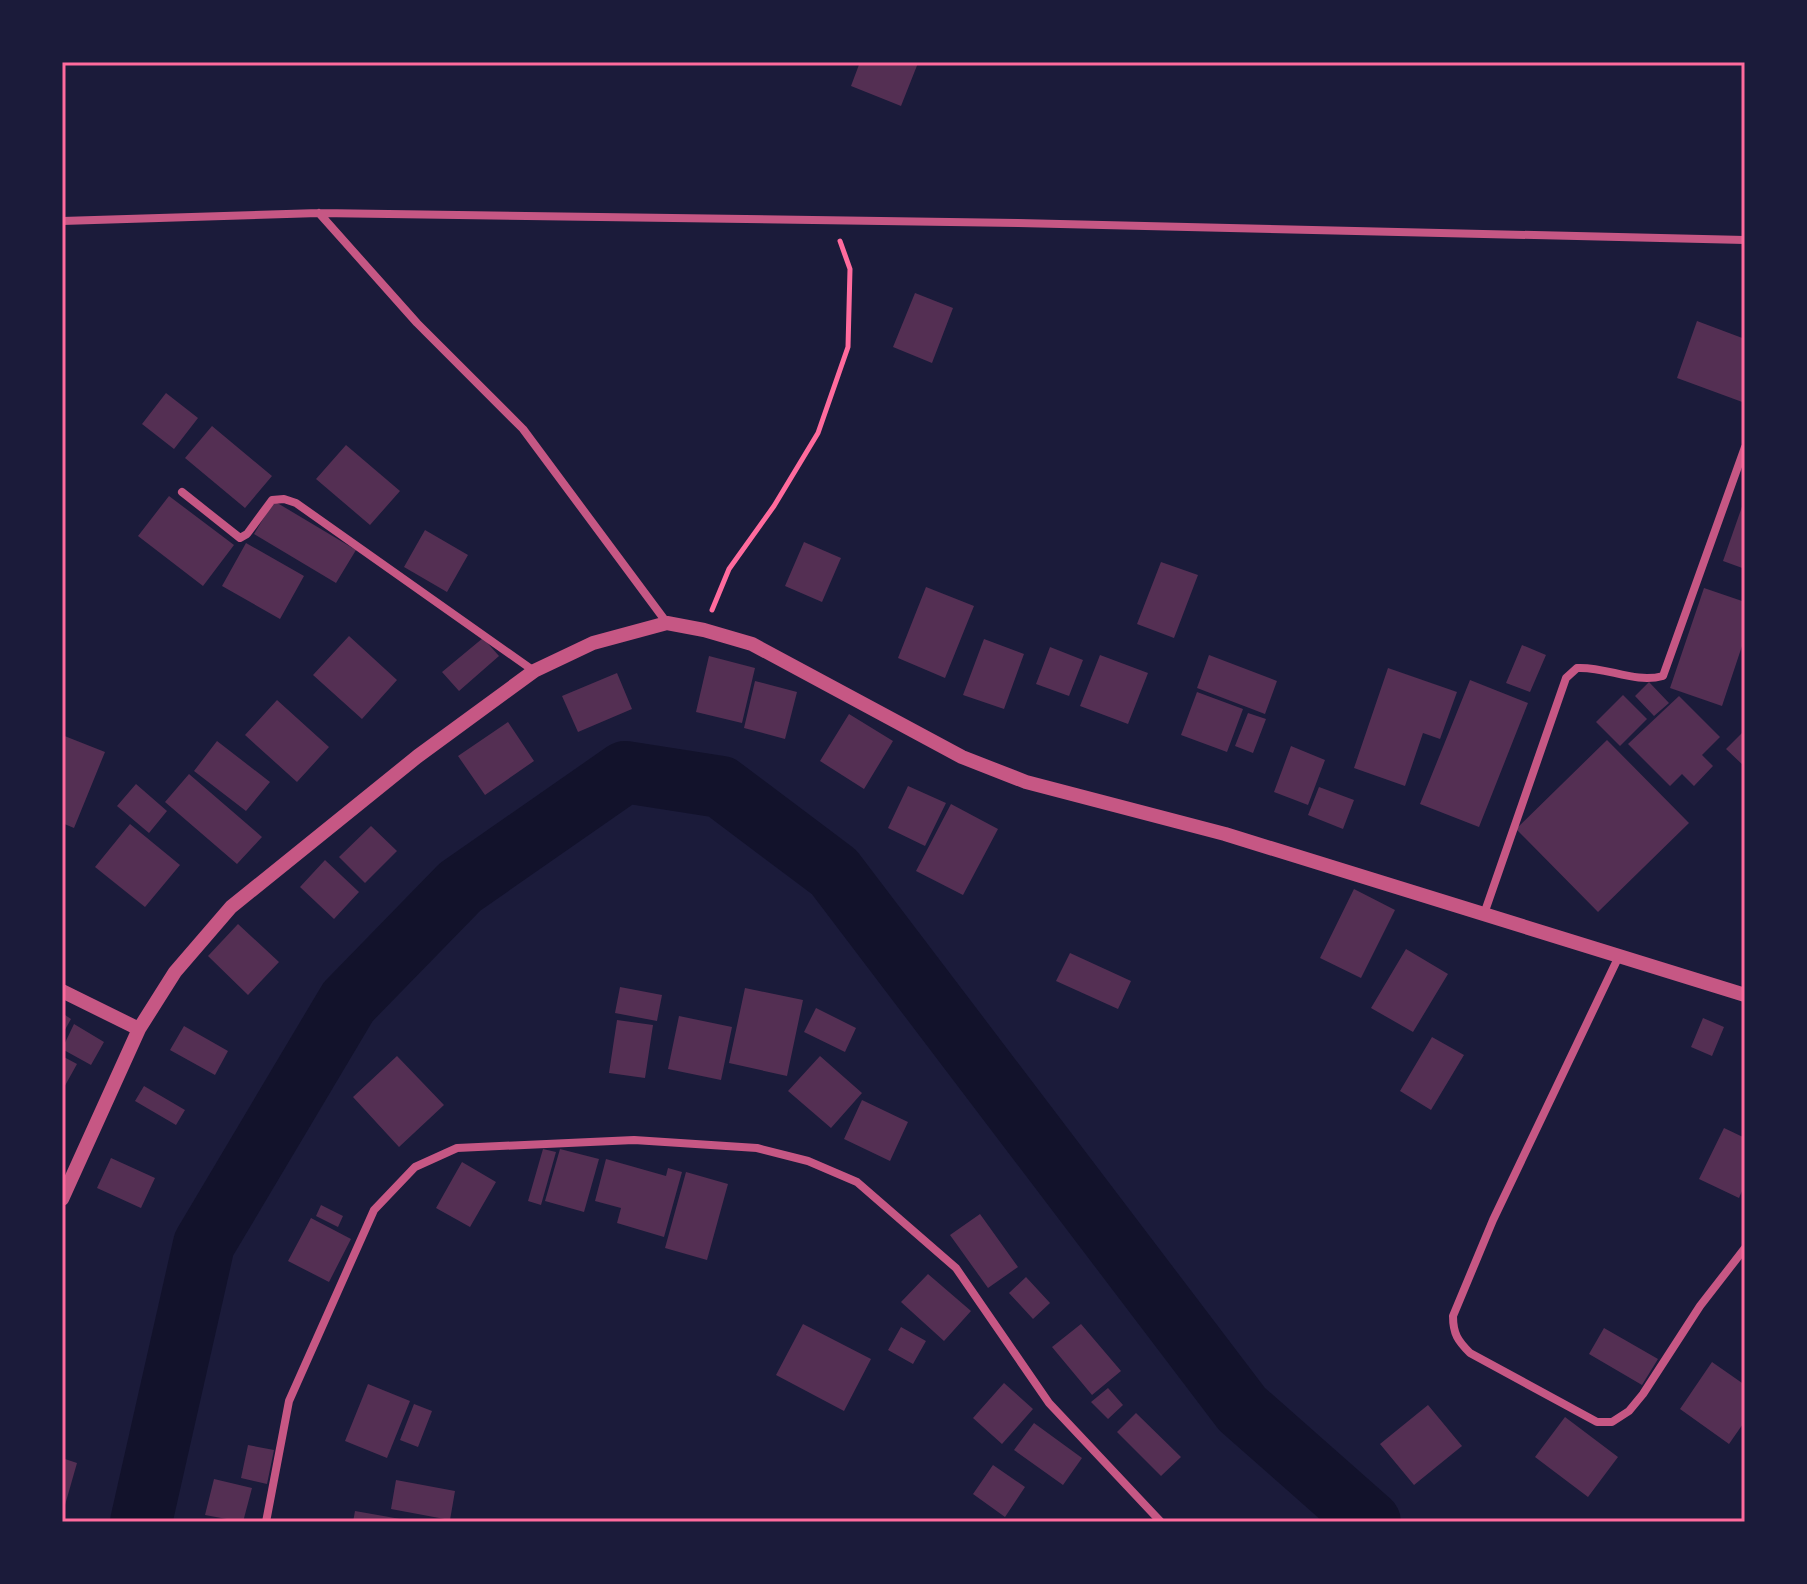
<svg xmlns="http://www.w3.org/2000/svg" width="1807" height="1584" viewBox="0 0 1807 1584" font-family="'IBM Plex Sans',sans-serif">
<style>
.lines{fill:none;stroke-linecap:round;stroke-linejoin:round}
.river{stroke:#12122b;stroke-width:62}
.building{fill:#542f53}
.path{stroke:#ff6b9d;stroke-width:5}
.minor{stroke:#c65784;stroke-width:8}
.tertiary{stroke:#c65784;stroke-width:14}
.neatline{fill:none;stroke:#ff6b9d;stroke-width:3}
</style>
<rect width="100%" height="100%" fill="#1b1b3a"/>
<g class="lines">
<path class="river" d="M 141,1522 L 204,1244 L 348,1002 L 460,887 L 625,772 L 721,787 L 834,872 L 1242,1409 L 1370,1522"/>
</g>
<path class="building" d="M 860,62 L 918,63 L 901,106 L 851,86 Z
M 915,293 L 953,308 L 932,363 L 893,347 Z
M 1697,321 L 1745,339 L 1745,403 L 1677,378 Z
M 166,393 L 198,418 L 174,449 L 142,424 Z
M 212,426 L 272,476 L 245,508 L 185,458 Z
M 346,445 L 400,491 L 370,525 L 316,479 Z
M 169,496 L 234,545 L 203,586 L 138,536 Z
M 1745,498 L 1745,569 L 1723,561 Z
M 274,501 L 356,550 L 336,583 L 254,534 Z
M 425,530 L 468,555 L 447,592 L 404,567 Z
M 804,542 L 841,558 L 822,602 L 785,586 Z
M 246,543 L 304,576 L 280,619 L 222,586 Z
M 1161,562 L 1198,575 L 1174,638 L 1137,624 Z
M 926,587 L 974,606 L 945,678 L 898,658 Z
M 1704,588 L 1745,602 L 1745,637 L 1722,706 L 1670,688 Z
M 349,636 L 397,680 L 362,719 L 313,675 Z
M 483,638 L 499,656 L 459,691 L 442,672 Z
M 984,639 L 1024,654 L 1004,709 L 963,695 Z
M 1522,645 L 1546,655 L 1530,692 L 1506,683 Z
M 1050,647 L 1083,660 L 1069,696 L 1036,684 Z
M 1100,655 L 1148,673 L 1128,724 L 1080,706 Z
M 1209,655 L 1277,681 L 1265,714 L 1197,688 Z
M 709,656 L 755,668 L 742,723 L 696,712 Z
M 1388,668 L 1457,692 L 1440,739 L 1423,733 L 1405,786 L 1354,768 Z
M 617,673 L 632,709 L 578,732 L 562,696 Z
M 1470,680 L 1528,703 L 1479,827 L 1420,804 Z
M 755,681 L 797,692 L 785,739 L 744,728 Z
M 1649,682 L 1669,703 L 1654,716 L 1635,696 Z
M 1197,692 L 1243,709 L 1227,752 L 1181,735 Z
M 1623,695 L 1647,719 L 1620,746 L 1596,722 Z
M 1679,696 L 1720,737 L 1702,755 L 1713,766 L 1694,786 L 1682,774 L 1670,786 L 1628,744 Z
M 277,700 L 329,747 L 297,782 L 245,735 Z
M 1248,713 L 1266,719 L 1253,753 L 1235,746 Z
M 849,714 L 893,741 L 864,789 L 820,761 Z
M 508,722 L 534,761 L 485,795 L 458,756 Z
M 1745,730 L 1745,767 L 1726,749 Z
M 62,735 L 105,752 L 74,828 L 62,823 Z
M 1607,740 L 1689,823 L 1598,912 L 1516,829 Z
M 217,741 L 270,782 L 246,811 L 194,771 Z
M 1291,746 L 1325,760 L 1308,805 L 1274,792 Z
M 189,774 L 262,837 L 237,864 L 165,802 Z
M 136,784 L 167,811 L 149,833 L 117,806 Z
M 908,786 L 946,803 L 925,846 L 888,828 Z
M 1319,787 L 1354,800 L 1343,829 L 1308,815 Z
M 951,804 L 998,829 L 963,895 L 916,871 Z
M 130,824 L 180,865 L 145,907 L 95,867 Z
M 371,826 L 397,851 L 365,883 L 339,857 Z
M 325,860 L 359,892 L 334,919 L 300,887 Z
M 1354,889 L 1395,910 L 1361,978 L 1320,958 Z
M 238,924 L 279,962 L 248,995 L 208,956 Z
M 1406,949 L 1448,974 L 1413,1032 L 1371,1008 Z
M 1070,953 L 1131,981 L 1118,1009 L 1056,981 Z
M 620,987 L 662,995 L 657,1021 L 615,1013 Z
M 745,988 L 803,1000 L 787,1076 L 729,1063 Z
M 816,1008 L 856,1028 L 845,1052 L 804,1032 Z
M 62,1013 L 71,1019 L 62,1035 Z
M 679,1016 L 732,1027 L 721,1080 L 668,1069 Z
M 1703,1018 L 1724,1027 L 1712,1056 L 1691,1047 Z
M 617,1020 L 653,1025 L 645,1078 L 609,1073 Z
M 74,1024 L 104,1042 L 91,1065 L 62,1049 Z
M 184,1026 L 228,1051 L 215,1075 L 170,1050 Z
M 1432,1037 L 1464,1055 L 1431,1110 L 1400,1091 Z
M 62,1056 L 77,1064 L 62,1091 Z
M 397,1056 L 444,1105 L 399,1147 L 353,1097 Z
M 820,1056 L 862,1093 L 831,1128 L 788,1091 Z
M 144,1086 L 185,1110 L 176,1125 L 135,1101 Z
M 862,1100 L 908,1122 L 890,1161 L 844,1139 Z
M 1724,1128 L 1745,1138 L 1745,1184 L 1739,1198 L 1699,1179 Z
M 543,1149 L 556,1152 L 541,1205 L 528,1201 Z
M 560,1149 L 599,1159 L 584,1212 L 545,1201 Z
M 111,1158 L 155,1178 L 141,1208 L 97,1188 Z
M 606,1159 L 666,1176 L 668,1168 L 682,1172 L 664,1237 L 617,1223 L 621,1208 L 595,1201 Z
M 462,1162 L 496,1182 L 470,1227 L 436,1208 Z
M 686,1172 L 728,1184 L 707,1260 L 665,1248 Z
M 321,1205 L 343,1216 L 338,1227 L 316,1216 Z
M 980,1214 L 1018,1267 L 988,1288 L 950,1235 Z
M 311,1218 L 351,1239 L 329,1282 L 288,1261 Z
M 928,1274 L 971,1311 L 944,1341 L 901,1302 Z
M 1026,1277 L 1050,1303 L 1033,1319 L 1009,1293 Z
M 803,1324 L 871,1359 L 844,1411 L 776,1375 Z
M 1081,1324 L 1121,1371 L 1092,1395 L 1052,1347 Z
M 901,1327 L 926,1341 L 913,1364 L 888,1350 Z
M 1604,1328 L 1658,1359 L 1642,1385 L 1589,1354 Z
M 1712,1362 L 1745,1385 L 1745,1421 L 1729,1444 L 1680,1409 Z
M 1004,1383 L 1033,1409 L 1002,1444 L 973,1418 Z
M 368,1384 L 410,1401 L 387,1458 L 345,1441 Z
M 1108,1388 L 1123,1405 L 1108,1419 L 1091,1402 Z
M 414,1404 L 432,1411 L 418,1447 L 400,1440 Z
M 1428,1405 L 1462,1446 L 1414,1485 L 1380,1444 Z
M 1136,1413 L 1181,1457 L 1161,1476 L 1117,1432 Z
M 1565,1417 L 1618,1457 L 1588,1497 L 1535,1457 Z
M 1034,1423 L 1082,1458 L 1063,1485 L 1014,1450 Z
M 248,1445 L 274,1450 L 267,1484 L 241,1478 Z
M 62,1458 L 77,1463 L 63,1512 L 62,1512 Z
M 993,1465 L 1025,1487 L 1005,1517 L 973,1494 Z
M 214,1479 L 252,1488 L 243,1522 L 205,1515 Z
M 396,1480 L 455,1491 L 450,1520 L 391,1509 Z
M 355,1511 L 406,1520 L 406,1522 L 353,1522 Z"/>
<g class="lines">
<path class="path" d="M 712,610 L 729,569 L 774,506 L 818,433 L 848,347 L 850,269 L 840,241"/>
<path class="minor" d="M 319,213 L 417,323 L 523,429 L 667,623
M 62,221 L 319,213 L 1018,223 L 1745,240
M 182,492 L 240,538 L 247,534 L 272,500 L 284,499 L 296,503 L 534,671
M 1484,914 L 1566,678 L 1577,668 C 1606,666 1634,684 1663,676 L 1745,447
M 1619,956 L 1493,1220 L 1453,1316 C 1453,1334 1458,1341 1470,1353 L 1597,1422 L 1612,1422 L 1629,1411 L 1643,1394 L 1700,1306 L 1745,1248
M 266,1522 L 289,1401 L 374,1210 L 415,1167 L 457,1148 L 634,1140 L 757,1148 L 808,1161 L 857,1182 L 956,1268 L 1049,1403 L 1161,1522"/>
<path class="tertiary" d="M 62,991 L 139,1029
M 62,1199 L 139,1029 L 175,972 L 231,907 L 418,756 L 534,671 L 593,643 L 667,623 L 704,630 L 752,644 L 962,757 L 1026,782 L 1225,834 L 1745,995"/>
</g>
<rect width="1807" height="1584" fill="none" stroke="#1b1b3a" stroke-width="128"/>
<rect x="64" y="64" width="1679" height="1456" class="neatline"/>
</svg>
